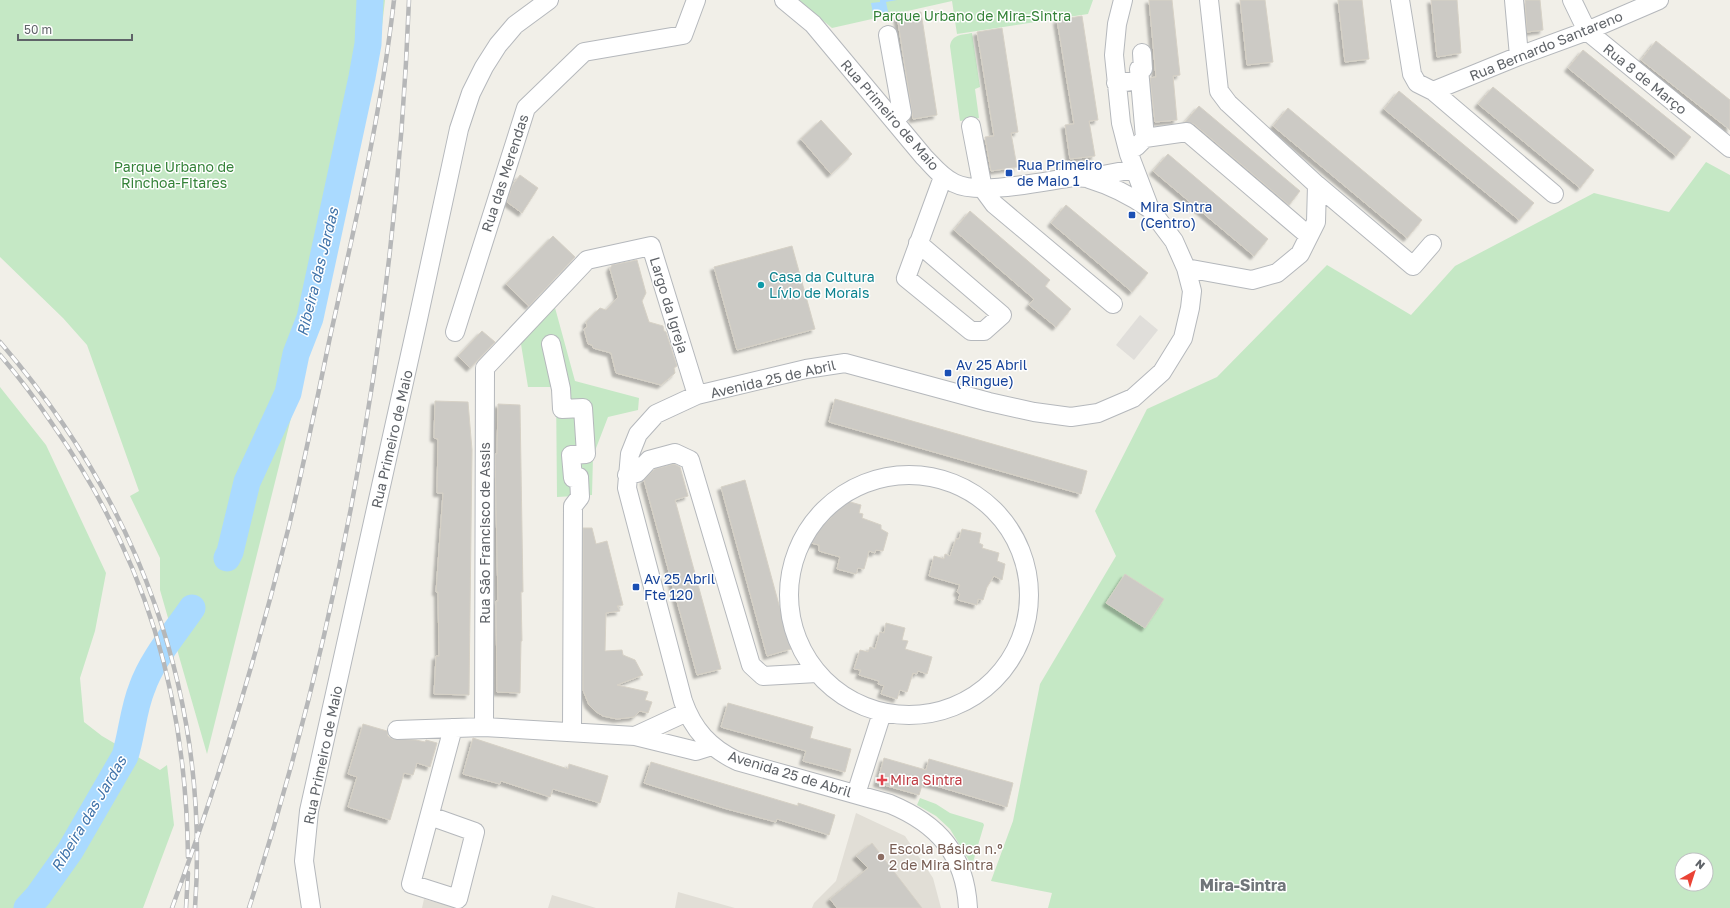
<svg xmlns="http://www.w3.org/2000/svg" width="1730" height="908" viewBox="0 0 1730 908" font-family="'Golos Text',sans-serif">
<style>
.industrial{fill:#e0deda}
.education{fill:#e1ded6}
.green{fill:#c5e8c5;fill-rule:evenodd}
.water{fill:#aadaff}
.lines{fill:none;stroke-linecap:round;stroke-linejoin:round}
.stream{stroke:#aadaff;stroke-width:4.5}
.river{stroke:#aadaff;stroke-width:27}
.building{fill:#cccac5;stroke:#d6d1c6;filter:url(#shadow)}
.minor-casing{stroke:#b5b8bc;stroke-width:20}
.minor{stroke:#fff;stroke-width:18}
.rail-casing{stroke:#b6b7b8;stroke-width:4.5}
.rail{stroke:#fff;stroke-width:3;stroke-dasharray:9;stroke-linecap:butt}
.transit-dot{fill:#1a4fb4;stroke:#fff;stroke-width:1.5}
.culture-dot{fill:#0f9aa8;stroke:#fff;stroke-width:1.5}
.health-dot{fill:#e0444e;stroke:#fff;stroke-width:1.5}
.education-dot{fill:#8d6e63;stroke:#fff;stroke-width:1.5}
.labels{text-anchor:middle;stroke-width:3;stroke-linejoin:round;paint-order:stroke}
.park-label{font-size:14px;fill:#348238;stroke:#fff}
.street-label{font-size:14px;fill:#5f6368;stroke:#fff}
.transit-label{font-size:14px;fill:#164399;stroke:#fff;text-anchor:start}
.culture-label{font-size:14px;fill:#0d838f;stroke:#fff;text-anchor:start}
.health-label{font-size:14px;fill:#be3a42;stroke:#fff;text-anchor:start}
.education-label{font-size:14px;fill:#785e54;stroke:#fff;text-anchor:start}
.water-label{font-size:15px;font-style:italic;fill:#4174aa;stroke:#fff}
.quarter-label{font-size:16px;font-weight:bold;fill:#70757a;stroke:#fff}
</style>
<defs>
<filter id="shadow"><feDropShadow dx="-3.5" dy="3.5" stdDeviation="1" flood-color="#0004"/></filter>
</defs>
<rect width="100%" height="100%" fill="#f1efe8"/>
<path class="industrial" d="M 1140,315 L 1158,330 L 1134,360 L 1116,345 Z"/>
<path class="education" d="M 856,813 L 905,836 L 933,878 L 941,908 L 812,908 L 814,903 L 836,881 Z
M 678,892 L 735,908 L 675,908 Z
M 552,895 L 596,908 L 548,908 Z
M 424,899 L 458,908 L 422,908 Z"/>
<path class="green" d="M 0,0 L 385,0 L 381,35 L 358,150 L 207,754 L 160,590 L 160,558 L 130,496 L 139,491 L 87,345 L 63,318 L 0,257 Z
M 798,0 L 1093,0 L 1088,14 L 957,34 L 952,1 L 832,28 Z
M 972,33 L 980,87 L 975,89 L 979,118 L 960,121 L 950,46 C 952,34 962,35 972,33 Z
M 1706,162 L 1730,175 L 1730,908 L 1048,908 L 1052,893 L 991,881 L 1013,821 L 1040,684 L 1116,556 L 1095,511 L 1147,409 L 1217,377 L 1327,265 L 1411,315 L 1455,266 L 1594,193 L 1669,212 ZM 1682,860 L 1706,860 L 1706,884 L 1682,884 Z
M 554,304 L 575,381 L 639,398 L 638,410 L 608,417 L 593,456 L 592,495 L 557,497 L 556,387 L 528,387 L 520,338 Z
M 0,387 L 46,445 L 106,573 L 95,631 L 80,678 L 84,722 L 102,736 L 160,770 L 167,765 L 174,825 L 143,908 L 0,908 Z
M 920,798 L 936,804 L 950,813 L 983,823 L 984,825 L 973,862 L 971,864 L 950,829 L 936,816 L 917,805 Z"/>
<path class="water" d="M 880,0 L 897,0 L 886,2 L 889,16 L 874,19 L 871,3 L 880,2 Z"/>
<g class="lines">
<path class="stream" d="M 362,77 L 373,79"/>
<path class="river" d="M 227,558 L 230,552 L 247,482 L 288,393 L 296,354 L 310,318 L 362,77 L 368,44 L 370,0
M 27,908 L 38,896 L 70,851 L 125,756 C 132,734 133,710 142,688 C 152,659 175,633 192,608"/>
</g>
<path class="building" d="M 1149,0 L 1172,0 L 1180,75 L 1173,76 L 1177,120 L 1155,122 L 1150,78 L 1156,77 Z
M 1240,0 L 1265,0 L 1273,62 L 1247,65 Z
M 1338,0 L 1362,0 L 1369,59 L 1345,62 Z
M 1431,0 L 1457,0 L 1461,53 L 1437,57 Z
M 1525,0 L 1540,0 L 1543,30 L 1527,32 Z
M 921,12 L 937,115 L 913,119 L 897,15 Z
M 1082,16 L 1098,120 L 1089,121 L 1095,156 L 1070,159 L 1065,125 L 1074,124 L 1057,20 Z
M 1002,28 L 1018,132 L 1011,133 L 1017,167 L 991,171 L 985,137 L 994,136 L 977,32 Z
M 1656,41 L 1730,100 L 1730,130 L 1641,60 Z
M 1583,50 L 1691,137 L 1676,156 L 1568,68 Z
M 1493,87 L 1594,170 L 1580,188 L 1478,104 Z
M 1399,91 L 1534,203 L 1519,220 L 1384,109 Z
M 1199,106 L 1300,191 L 1289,205 L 1194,124 L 1185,122 Z
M 1288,108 L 1422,220 L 1407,238 L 1273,126 Z
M 821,120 L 852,154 L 831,174 L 801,139 Z
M 1168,154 L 1268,239 L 1254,256 L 1153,171 Z
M 520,175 L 538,188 L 522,213 L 507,202 L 512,186 Z
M 1066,205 L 1148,273 L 1132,292 L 1051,223 Z
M 970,211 L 1050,280 L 1045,286 L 1071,309 L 1056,327 L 1029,305 L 1034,299 L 954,230 Z
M 553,236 L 575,257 L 529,306 L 506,284 Z
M 792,246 L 815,329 L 737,350 L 714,267 Z
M 637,260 L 646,293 L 642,301 L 649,322 L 663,326 L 664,331 L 666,332 L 677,366 L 674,368 L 675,373 L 661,385 L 616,373 L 611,353 L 593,348 L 592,345 L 588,344 L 584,329 L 587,327 L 586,322 L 600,308 L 606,310 L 618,297 L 610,269 L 612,265 Z
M 482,331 L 495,342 L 470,368 L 458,356 Z
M 835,399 L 1087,471 L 1081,494 L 829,422 Z
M 435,401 L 468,402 L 472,450 L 469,695 L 434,694 L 436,656 L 439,656 L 438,592 L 436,592 L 443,493 L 437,493 L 438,439 L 434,438 Z
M 498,404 L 520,405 L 523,592 L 521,592 L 522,641 L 521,641 L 520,693 L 497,692 L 496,601 L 498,601 L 495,454 L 497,454 Z
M 674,464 L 680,467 L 688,496 L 675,500 L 721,669 L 697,675 L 644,480 L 655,469 Z
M 745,480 L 791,649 L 767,656 L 721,487 Z
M 843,500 L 861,505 L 859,513 L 863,514 L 862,518 L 881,525 L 881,529 L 888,533 L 883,551 L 876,550 L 875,553 L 869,551 L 864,569 L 858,568 L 856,574 L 837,569 L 840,557 L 819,551 L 819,545 L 811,543 L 815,525 L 824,525 L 831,518 L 834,506 L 841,508 Z
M 583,528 L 592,528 L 596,544 L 607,541 L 623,605 L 617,606 L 620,611 L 606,613 L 605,651 L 622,650 L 623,655 L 635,660 L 643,675 L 617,685 L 648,692 L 645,700 L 652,702 L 648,713 L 640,711 L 634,717 L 617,719 L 603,716 L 595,711 L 589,705 L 583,690 Z
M 962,529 L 981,533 L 979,543 L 983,545 L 982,548 L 999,553 L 997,561 L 1005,564 L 1002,580 L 994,576 L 987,587 L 983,600 L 978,599 L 977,605 L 958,600 L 960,594 L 957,592 L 960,585 L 929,576 L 934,556 L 944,559 L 945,554 L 950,556 L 956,539 L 959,539 Z
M 1125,574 L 1164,599 L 1145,628 L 1106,603 Z
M 886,623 L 905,628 L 902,640 L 908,641 L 905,649 L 932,657 L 927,674 L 918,671 L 917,674 L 913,673 L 907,692 L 900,690 L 897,699 L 881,694 L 884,686 L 878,684 L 879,681 L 859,675 L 861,670 L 854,669 L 860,650 L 868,652 L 870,647 L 875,649 L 880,632 L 884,633 Z
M 728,703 L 813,727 L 810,738 L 851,749 L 845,772 L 803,761 L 806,751 L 721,727 Z
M 363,724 L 387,731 L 388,736 L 392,739 L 416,740 L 425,742 L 426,740 L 437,743 L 430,767 L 417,763 L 413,775 L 404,773 L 390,820 L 348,807 L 357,777 L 348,774 Z
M 473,738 L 568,769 L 569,764 L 608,776 L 600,803 L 553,789 L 550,797 L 501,781 L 500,784 L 463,774 Z
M 884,758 L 926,770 L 929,759 L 1013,783 L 1007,807 L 923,782 L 919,795 L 877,783 Z
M 651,762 L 798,806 L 798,803 L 835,815 L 829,835 L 777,819 L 776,822 L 727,809 L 644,783 Z
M 872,843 L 922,908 L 837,908 L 830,899 L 868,868 L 856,856 Z"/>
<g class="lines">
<defs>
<path id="minor" d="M 784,0 L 813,24 L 924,157 C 933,166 941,177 954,183 C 979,196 1044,181 1074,177 L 1087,178 L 1134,169
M 1400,0 L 1412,74 L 1417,83 L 1433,91 L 1519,56 L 1587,31 L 1659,0
M 1514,0 L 1519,56
M 1572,0 L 1587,31 L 1730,148
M 888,35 L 902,113
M 1140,80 L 1139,69 L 1143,69 L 1142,53
M 1116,83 L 1140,80 L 1145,138 L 1136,147
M 1433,91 L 1554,194
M 971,126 L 983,189 L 994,204 L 1113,304
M 1145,138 L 1187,132 L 1309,236
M 1089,179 C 1112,186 1130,195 1150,209
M 1317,185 L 1413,266 L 1432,244
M 918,243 L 1002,315 L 984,331 L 971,331 L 906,278 L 943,177
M 1186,268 L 1252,280 L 1277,273 L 1300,254 L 1316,222 L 1317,185 L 1228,103 L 1219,91 L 1209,0
M 455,332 L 526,108 L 584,52 L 683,35 L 696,0
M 551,344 L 561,389 L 562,409 L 583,408 L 586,454 L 571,455 L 573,478 L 579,477 L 580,497 L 573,506 L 572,732
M 697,395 L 651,246 L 587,260 L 485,368 L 484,727 L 635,736 L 696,751 L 712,746
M 627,475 L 637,473 L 649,460 L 675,453 L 690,460 L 751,665 L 763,676 L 817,673
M789 595a120 120 0 1 1 240 0a120 120 0 1 1-240 0Z
M 397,730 L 484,727
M 635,736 L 687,712
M 856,794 L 882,713
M 430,816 L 475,832 L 458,899 L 411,884 L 453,728
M 311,908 L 304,861 L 309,811 L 418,319 L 459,129 L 471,93 L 484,67 L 498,45 L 515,25 L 549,0
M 968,908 C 965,854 938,824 890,804 L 737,761 C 710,748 693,730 683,701 L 627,488 L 630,454 L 638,434 L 656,414 L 697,395 L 806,369 L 845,363 L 989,402 L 1034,412 L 1071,417 L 1098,413 L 1133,398 L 1162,372 L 1183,338 L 1190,308 L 1192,291 L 1186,268 L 1174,241 L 1150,209 L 1129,154 L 1121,123 L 1114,55 L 1117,24 L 1123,0"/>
</defs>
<use href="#minor" class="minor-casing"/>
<use href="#minor" class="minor"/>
<defs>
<path id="rail" d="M 0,342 C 139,503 210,695 195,908
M 0,355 C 19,377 37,401 53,425 C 146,558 186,695 188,857
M 172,908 C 218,783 257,655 289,526 C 304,463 317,400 330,337 C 355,225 381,114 394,0
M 186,908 L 188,873
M 249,908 C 343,614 397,308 409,0"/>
</defs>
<use href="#rail" class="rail-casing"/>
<use href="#rail" class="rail"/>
</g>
<g class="transit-dot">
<rect x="1005" y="169" width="8" height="8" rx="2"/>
<rect x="1128" y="211" width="8" height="8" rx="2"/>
<rect x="944" y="369" width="8" height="8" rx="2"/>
<rect x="632" y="583" width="8" height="8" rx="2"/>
</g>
<circle class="culture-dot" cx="761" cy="285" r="4"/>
<path class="health-dot" d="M880 774h4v4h4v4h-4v4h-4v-4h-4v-4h4z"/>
<circle class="education-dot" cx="881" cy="857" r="4"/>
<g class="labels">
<g class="park-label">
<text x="972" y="21">Parque Urbano de Mira-Sintra</text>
<text x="174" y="172">Parque Urbano de<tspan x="174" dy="16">Rinchoa-Fitares</tspan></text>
</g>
<g class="street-label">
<text transform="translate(1546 46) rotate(-22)" y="5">Rua Bernardo Santareno</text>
<text transform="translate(1645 79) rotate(39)" y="5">Rua 8 de Março</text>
<text transform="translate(890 115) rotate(49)" y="5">Rua Primeiro de Maio</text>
<text transform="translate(505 173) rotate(-72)" y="5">Rua das Merendas</text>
<text transform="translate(669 305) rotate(73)" y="5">Largo da Igreja</text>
<text transform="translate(773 379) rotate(-13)" y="5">Avenida 25 de Abril</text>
<text transform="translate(392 439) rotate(-77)" y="5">Rua Primeiro de Maio</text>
<text transform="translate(485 533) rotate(-90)" y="5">Rua São Francisco de Assis</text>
<text transform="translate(323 755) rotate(-78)" y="5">Rua Primeiro de Maio</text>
<text transform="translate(790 774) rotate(17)" y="5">Avenida 25 de Abril</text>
</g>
<g class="transit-label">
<text x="1017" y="170">Rua Primeiro<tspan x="1017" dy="16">de Maio 1</tspan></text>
<text x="1140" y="212">Mira Sintra<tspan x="1140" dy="16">(Centro)</tspan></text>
<text x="956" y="370">Av 25 Abril<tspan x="956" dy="16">(Ringue)</tspan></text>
<text x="644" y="584">Av 25 Abril<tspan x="644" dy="16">Fte 120</tspan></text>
</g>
<g class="culture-label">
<text x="769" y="282">Casa da Cultura<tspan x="769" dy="16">Lívio de Morais</tspan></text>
</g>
<g class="health-label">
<text x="890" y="785">Mira Sintra</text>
</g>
<g class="education-label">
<text x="889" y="854">Escola Básica n.º<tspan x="889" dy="16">2 de Mira Sintra</tspan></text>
</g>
<g class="water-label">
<text transform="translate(318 272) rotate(-76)" y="5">Ribeira das Jardas</text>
<text transform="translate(89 814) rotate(-59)" y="5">Ribeira das Jardas</text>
</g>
<g class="quarter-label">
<text x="1243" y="891">Mira-Sintra</text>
</g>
</g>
<g transform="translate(1694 872) rotate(39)"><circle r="19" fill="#ffffff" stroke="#bfc1c3"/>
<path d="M0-3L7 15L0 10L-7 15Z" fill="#ea4335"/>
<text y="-6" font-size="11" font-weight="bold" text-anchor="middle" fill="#5f6368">N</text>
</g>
<path d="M18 34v6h114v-6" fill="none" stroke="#5f6368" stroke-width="2"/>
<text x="24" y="34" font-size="12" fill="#5f6368" stroke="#ffffff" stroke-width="3" paint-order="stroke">50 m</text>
</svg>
